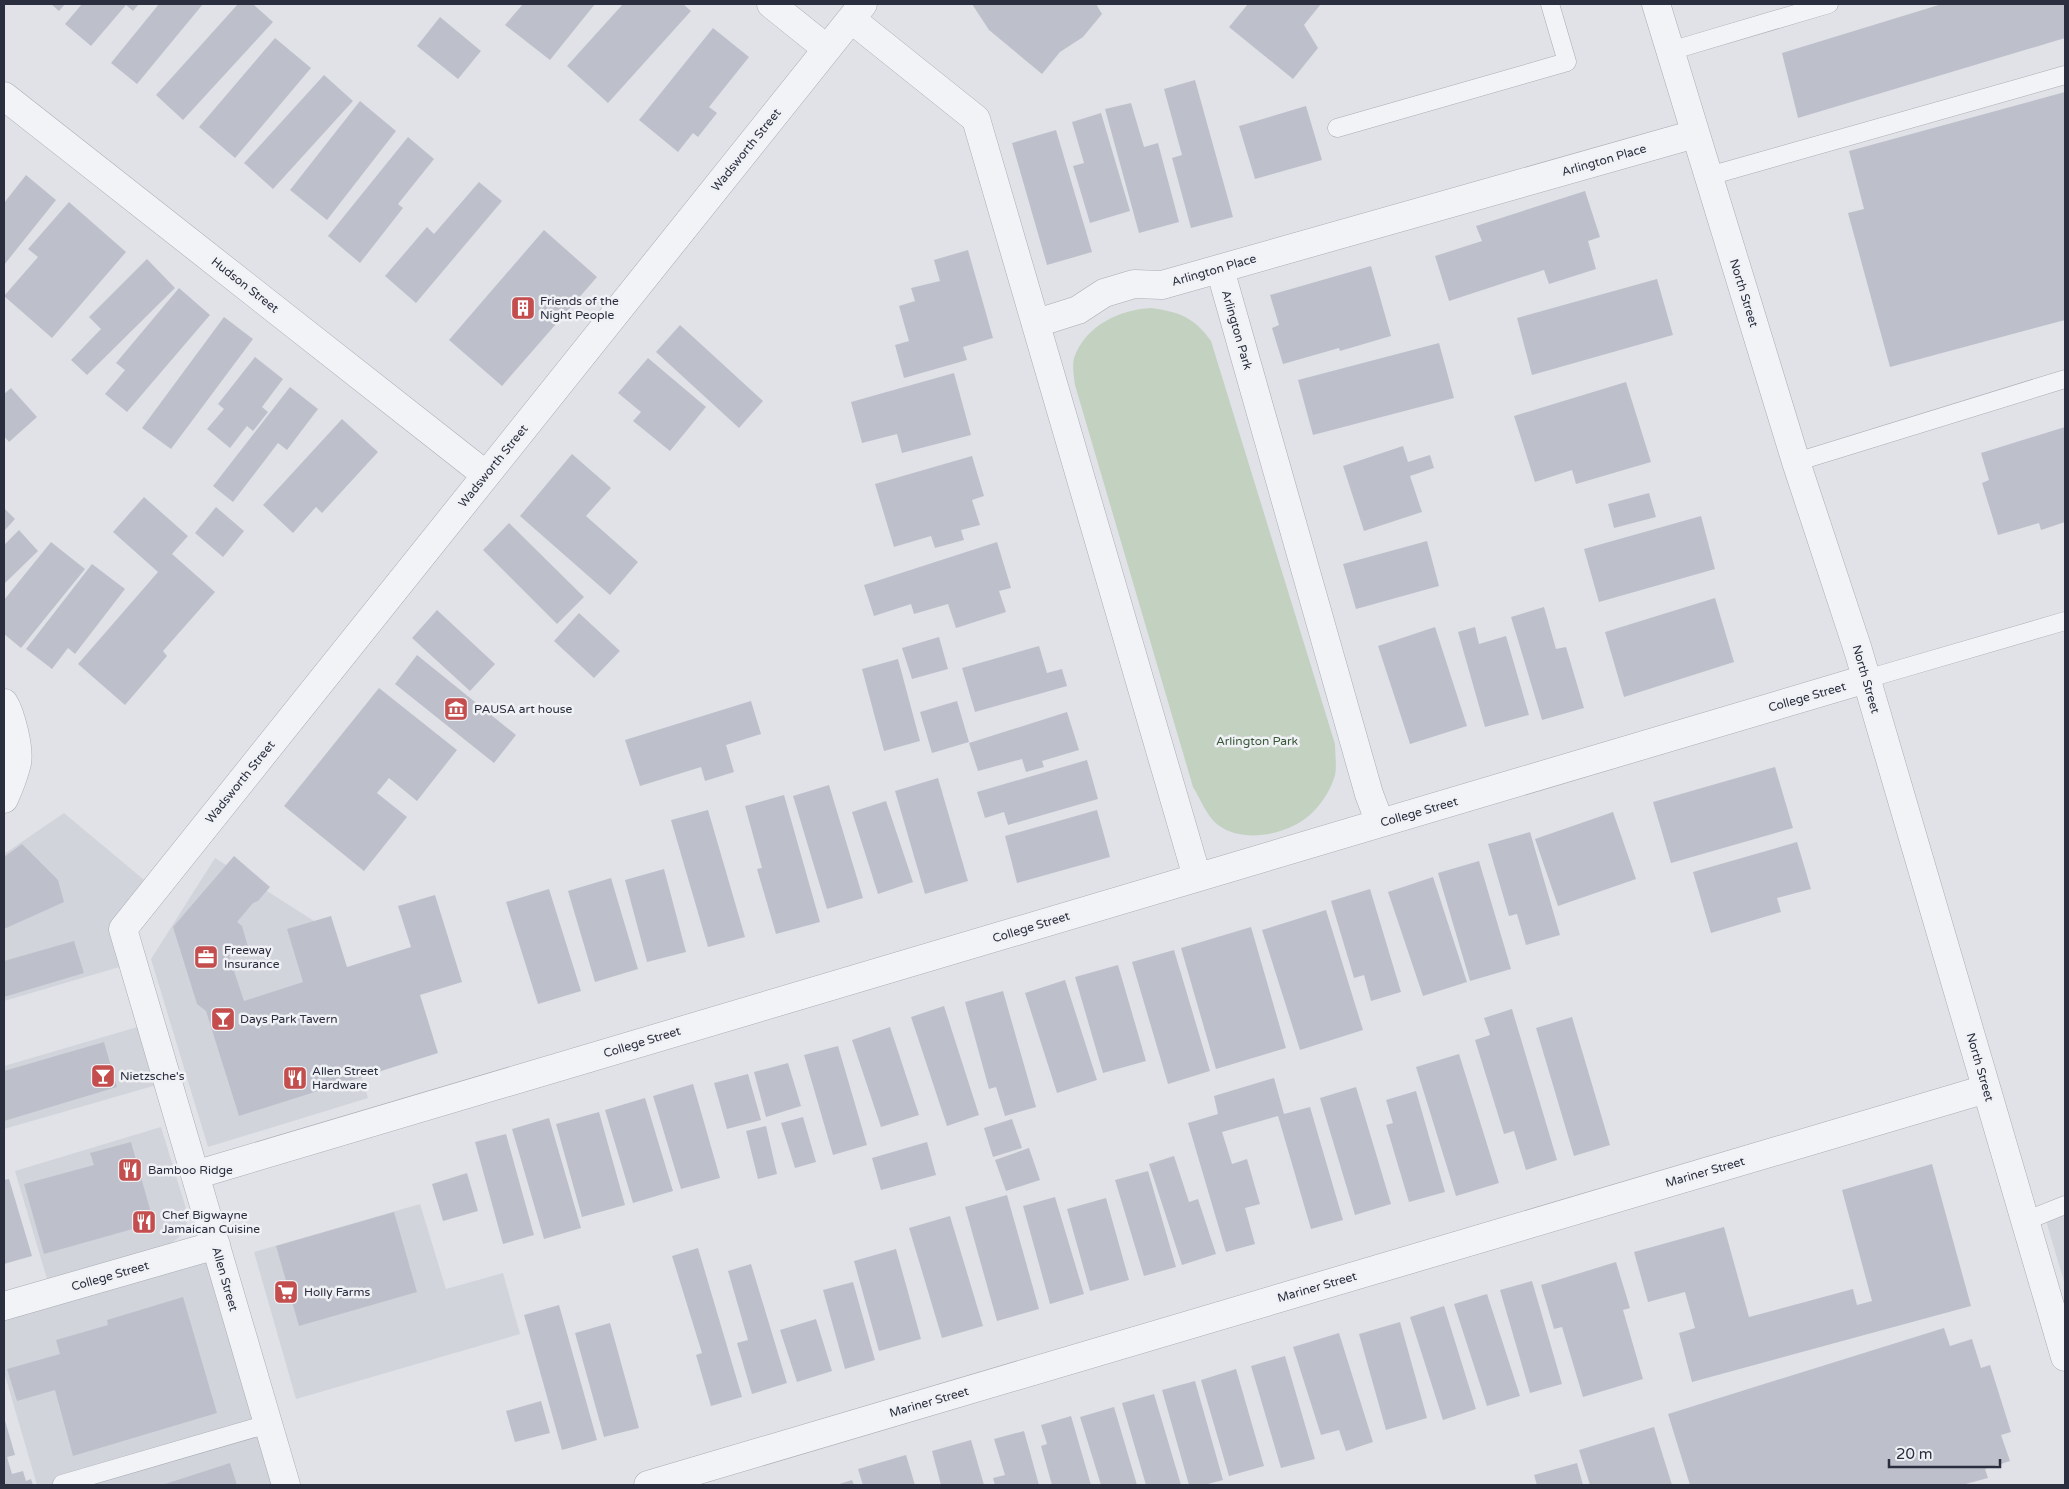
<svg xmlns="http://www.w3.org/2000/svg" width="2069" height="1489" viewBox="0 0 2069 1489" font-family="'Varela Round',sans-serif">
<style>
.built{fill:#d2d4dc}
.green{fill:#c3d1c1}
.building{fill:#bdc0ca}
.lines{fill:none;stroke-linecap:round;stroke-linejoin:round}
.service-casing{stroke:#a9acb5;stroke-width:19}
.minor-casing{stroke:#a9acb5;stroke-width:29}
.tertiary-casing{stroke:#a9acb5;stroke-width:29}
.service{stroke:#f2f3f6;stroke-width:18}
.minor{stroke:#f2f3f6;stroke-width:28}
.tertiary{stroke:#f2f3f6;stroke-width:28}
.labels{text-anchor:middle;stroke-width:5;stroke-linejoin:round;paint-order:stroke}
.street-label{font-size:12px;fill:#2a2e3e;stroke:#eff1f5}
.poi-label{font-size:12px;fill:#2a2e3e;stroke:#eff1f5;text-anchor:start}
.park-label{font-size:12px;fill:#395838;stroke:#eff1f5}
</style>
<rect width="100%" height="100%" fill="#e0e2e8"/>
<path class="built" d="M 64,813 L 155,889 L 123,929 L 133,963 L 4,1001 L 4,854 Z
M 215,858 L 314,921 L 368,1098 L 208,1147 L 151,959 Z
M 151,1023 L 167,1082 L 4,1129 L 4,1066 Z
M 161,1127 L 188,1215 L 186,1228 L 179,1237 L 169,1245 L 47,1279 L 15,1171 Z
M 420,1204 L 446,1289 L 503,1273 L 520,1334 L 296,1399 L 254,1252 Z
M 2065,1207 L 2065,1285 L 2044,1214 Z
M 216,1245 L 286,1485 L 37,1485 L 4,1372 L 4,1306 Z"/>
<path class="green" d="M 1151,308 C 1179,312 1194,317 1211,341 L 1335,744 C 1335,754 1337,766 1335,775 C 1332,787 1323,802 1314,811 C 1292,834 1245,845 1218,825 C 1207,817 1200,798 1193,787 L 1075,385 C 1074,377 1072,366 1074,358 C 1086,325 1119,310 1151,308 Z"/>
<path class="building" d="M 51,4 L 65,4 L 59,11 Z
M 82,4 L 139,4 L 133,11 L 126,5 L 91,46 L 65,24 Z
M 159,4 L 203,4 L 137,84 L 111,63 Z
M 238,4 L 253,4 L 273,22 L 183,120 L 156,95 Z
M 523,4 L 595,4 L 550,60 L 505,25 Z
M 623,4 L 683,4 L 691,11 L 608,103 L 567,66 Z
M 972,4 L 1096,4 L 1102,14 L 1083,37 L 1060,52 L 1042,74 L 989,30 Z
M 1248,4 L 1321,4 L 1304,25 L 1318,48 L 1293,79 L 1229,27 Z
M 1942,4 L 2065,4 L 2065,38 L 1798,118 L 1782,53 Z
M 440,17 L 481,51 L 458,79 L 417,46 Z
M 713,28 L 749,57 L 709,107 L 717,113 L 698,137 L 693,133 L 678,152 L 639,120 Z
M 275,38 L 311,68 L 235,158 L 199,127 Z
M 324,75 L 353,101 L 273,189 L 244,163 Z
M 1195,80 L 1233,217 L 1191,228 L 1172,158 L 1182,155 L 1164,89 Z
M 2065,92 L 2065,320 L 1890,367 L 1848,213 L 1864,209 L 1849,151 Z
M 360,101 L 396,131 L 327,220 L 290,190 Z
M 1131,103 L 1144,147 L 1158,143 L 1179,222 L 1139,233 L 1105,109 Z
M 1306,106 L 1322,160 L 1255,179 L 1239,126 Z
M 1101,113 L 1130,211 L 1090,223 L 1073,166 L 1084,163 L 1072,122 Z
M 1056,130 L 1092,252 L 1047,265 L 1012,143 Z
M 408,137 L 434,159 L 398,204 L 403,208 L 360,263 L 328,236 Z
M 26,175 L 56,200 L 4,265 L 4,203 Z
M 479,182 L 502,201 L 416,303 L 385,276 L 427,227 L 434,234 Z
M 1585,191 L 1600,237 L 1588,241 L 1596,269 L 1549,284 L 1544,270 L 1449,301 L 1435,256 L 1482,241 L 1476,226 Z
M 69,202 L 126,252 L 52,338 L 4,296 L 38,257 L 28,249 Z
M 544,230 L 597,277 L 502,386 L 449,340 Z
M 968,250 L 993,338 L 963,347 L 967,360 L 904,378 L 895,345 L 909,341 L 899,306 L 915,301 L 911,288 L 940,281 L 934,260 Z
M 147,259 L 175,288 L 87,375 L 71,360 L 101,329 L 89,317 Z
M 1371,266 L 1391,336 L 1340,351 L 1339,348 L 1283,364 L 1272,328 L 1279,325 L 1270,295 Z
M 1657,279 L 1673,335 L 1532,375 L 1517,318 Z
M 179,288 L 210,315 L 127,412 L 105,394 L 125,370 L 116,363 Z
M 224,317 L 253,339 L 171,449 L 142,428 Z
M 680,325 L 763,401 L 739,428 L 656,352 Z
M 1439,343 L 1454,398 L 1313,435 L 1298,380 Z
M 255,357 L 283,379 L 262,407 L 268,412 L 253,431 L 247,426 L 230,448 L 207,429 L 224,409 L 218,404 Z
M 648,358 L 706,407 L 670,451 L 633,421 L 641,412 L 618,393 Z
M 954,373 L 971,435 L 902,453 L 897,434 L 862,443 L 851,402 Z
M 1626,382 L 1651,462 L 1576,484 L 1572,470 L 1535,482 L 1514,416 Z
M 290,387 L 318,409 L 287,450 L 278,443 L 233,502 L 213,486 Z
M 11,388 L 37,417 L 9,442 L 4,436 L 4,394 Z
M 342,419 L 378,452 L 322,513 L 316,507 L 293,533 L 263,505 Z
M 2065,427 L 2065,522 L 2041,530 L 2039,523 L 1998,535 L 1982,483 L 1989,480 L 1981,453 Z
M 1403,446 L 1408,462 L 1430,455 L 1434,468 L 1410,476 L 1422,512 L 1364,531 L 1343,466 Z
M 572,454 L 611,488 L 586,516 L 638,562 L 610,595 L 520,516 Z
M 972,456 L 984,496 L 972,500 L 980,525 L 961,530 L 964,540 L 935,548 L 931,536 L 894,547 L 875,484 Z
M 1649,493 L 1656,517 L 1614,528 L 1608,504 Z
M 144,497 L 188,536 L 172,554 L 215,592 L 163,651 L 167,656 L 125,705 L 78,664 L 158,572 L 113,532 Z
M 216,507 L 244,531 L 223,557 L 195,533 Z
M 4,508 L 15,519 L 4,531 Z
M 1701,516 L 1715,569 L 1599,602 L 1584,549 Z
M 509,523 L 584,597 L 557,624 L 483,550 Z
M 19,530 L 38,551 L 4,584 L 4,545 Z
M 1427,541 L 1439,586 L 1356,609 L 1343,564 Z
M 51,542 L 85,569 L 21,648 L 4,634 L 4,600 Z
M 997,542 L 1011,588 L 999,591 L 1006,612 L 956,628 L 948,604 L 914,614 L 911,604 L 874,616 L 864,585 Z
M 92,564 L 125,589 L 75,654 L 68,648 L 52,669 L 26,649 Z
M 1715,598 L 1734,662 L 1624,697 L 1605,632 Z
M 1544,607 L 1556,649 L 1566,647 L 1584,708 L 1542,720 L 1511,617 Z
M 437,610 L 495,664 L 470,691 L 412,638 Z
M 579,613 L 620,651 L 594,678 L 554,641 Z
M 1435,627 L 1467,726 L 1410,744 L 1378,646 Z
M 1475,627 L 1479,644 L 1506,636 L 1529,715 L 1485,727 L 1458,632 Z
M 939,637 L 948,669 L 912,679 L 902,648 Z
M 1039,646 L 1047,673 L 1062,669 L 1067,686 L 975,712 L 962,668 Z
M 417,655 L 516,735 L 494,763 L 395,684 Z
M 898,659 L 920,741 L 884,751 L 862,669 Z
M 379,688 L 457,750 L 417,801 L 389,778 L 377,793 L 407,817 L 364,871 L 284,806 Z
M 751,701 L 761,734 L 726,745 L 734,772 L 705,781 L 701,767 L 640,786 L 625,740 Z
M 957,701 L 969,742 L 932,753 L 920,712 Z
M 1067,712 L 1079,750 L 1042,761 L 1044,767 L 1026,772 L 1022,759 L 978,771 L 969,743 Z
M 1087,760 L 1098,799 L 1008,825 L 1004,812 L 985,818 L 977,792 Z
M 1775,767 L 1793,828 L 1671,863 L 1653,802 Z
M 938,778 L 968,881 L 925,894 L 895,791 Z
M 829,785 L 863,898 L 827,909 L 793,796 Z
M 784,795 L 820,922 L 776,934 L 757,869 L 762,868 L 745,806 Z
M 886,801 L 913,882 L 878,894 L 852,812 Z
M 708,810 L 745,937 L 708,947 L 671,820 Z
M 1097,810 L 1110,857 L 1017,883 L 1005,836 Z
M 1613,812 L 1636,879 L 1558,906 L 1535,839 Z
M 1530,832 L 1560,935 L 1526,945 L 1517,914 L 1509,916 L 1488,844 Z
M 1797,842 L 1811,889 L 1777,898 L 1781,912 L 1711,933 L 1693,872 Z
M 22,844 L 58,880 L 64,902 L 4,929 L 4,857 Z
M 234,856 L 270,887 L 258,901 L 253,903 L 237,922 L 242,926 L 249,950 L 229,956 L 244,1001 L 303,982 L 287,929 L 331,916 L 347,967 L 411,947 L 398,906 L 435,895 L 462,982 L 420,995 L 438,1053 L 239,1116 L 206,1011 L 197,1004 L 173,927 Z
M 1479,861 L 1511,969 L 1470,981 L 1438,873 Z
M 664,869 L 686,952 L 647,962 L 625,880 Z
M 1433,877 L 1467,982 L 1423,996 L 1388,892 Z
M 611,878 L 638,969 L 595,982 L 568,891 Z
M 549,889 L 581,991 L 538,1004 L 506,902 Z
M 1370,889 L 1401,992 L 1371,1001 L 1364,975 L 1354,978 L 1331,901 Z
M 1326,910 L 1363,1030 L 1300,1050 L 1262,930 Z
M 1251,927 L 1286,1048 L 1216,1069 L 1181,948 Z
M 74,941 L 84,973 L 4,997 L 4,961 Z
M 1174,950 L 1210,1071 L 1168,1084 L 1132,962 Z
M 1118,965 L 1146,1061 L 1103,1073 L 1075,977 Z
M 1065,980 L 1097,1080 L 1057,1093 L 1025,993 Z
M 1003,991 L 1036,1107 L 1005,1116 L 996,1087 L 989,1089 L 965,1002 Z
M 944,1006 L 979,1115 L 947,1126 L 911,1017 Z
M 1512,1009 L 1557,1160 L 1526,1170 L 1514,1131 L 1504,1134 L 1475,1040 L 1490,1035 L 1484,1018 Z
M 1572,1017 L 1610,1145 L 1574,1156 L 1536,1028 Z
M 890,1027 L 919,1115 L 881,1127 L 852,1040 Z
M 104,1042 L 117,1087 L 4,1121 L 4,1071 Z
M 838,1046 L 867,1145 L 833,1155 L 804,1055 Z
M 1459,1054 L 1499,1183 L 1456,1196 L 1416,1067 Z
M 788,1063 L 801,1106 L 766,1117 L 754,1072 Z
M 748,1074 L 761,1120 L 727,1129 L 714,1083 Z
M 1274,1078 L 1284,1114 L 1310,1107 L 1343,1220 L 1311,1229 L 1278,1116 L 1222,1132 L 1232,1164 L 1247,1159 L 1260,1204 L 1245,1208 L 1255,1244 L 1226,1252 L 1188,1123 L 1218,1114 L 1214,1096 Z
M 693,1084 L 720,1178 L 681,1189 L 653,1096 Z
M 1356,1087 L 1391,1204 L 1355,1215 L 1320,1098 Z
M 1416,1091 L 1445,1192 L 1409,1202 L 1386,1125 L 1393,1123 L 1386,1100 Z
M 645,1098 L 673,1191 L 633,1203 L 605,1110 Z
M 599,1112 L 625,1205 L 582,1217 L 556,1124 Z
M 803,1117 L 816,1162 L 795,1168 L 781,1123 Z
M 549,1118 L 581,1228 L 544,1239 L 512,1129 Z
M 1012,1119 L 1022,1148 L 993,1157 L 984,1128 Z
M 766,1126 L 777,1174 L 758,1179 L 746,1131 Z
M 506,1134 L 534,1235 L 503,1244 L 475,1142 Z
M 131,1142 L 154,1223 L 44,1254 L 24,1184 L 94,1165 L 90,1153 Z
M 927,1142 L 936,1175 L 881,1190 L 872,1158 Z
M 1029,1148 L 1040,1180 L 1006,1191 L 995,1160 Z
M 1174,1156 L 1189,1202 L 1198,1199 L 1216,1254 L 1182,1265 L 1149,1164 Z
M 1932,1164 L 1971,1306 L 1692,1382 L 1679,1333 L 1695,1328 L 1685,1292 L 1648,1302 L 1634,1252 L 1724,1227 L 1749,1317 L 1853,1289 L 1857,1305 L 1872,1301 L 1842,1190 Z
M 1148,1171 L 1176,1267 L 1144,1276 L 1115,1180 Z
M 467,1173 L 478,1211 L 443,1221 L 432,1184 Z
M 9,1179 L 32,1256 L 4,1264 L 4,1180 Z
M 1007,1195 L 1039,1309 L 997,1321 L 965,1207 Z
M 1055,1197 L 1084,1294 L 1050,1304 L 1023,1206 Z
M 1106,1198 L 1129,1280 L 1090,1291 L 1067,1209 Z
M 394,1212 L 417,1292 L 299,1326 L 276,1246 Z
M 950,1216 L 983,1326 L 942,1338 L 909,1228 Z
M 698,1248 L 742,1397 L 711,1406 L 696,1355 L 702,1353 L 672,1256 Z
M 896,1249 L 921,1339 L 879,1351 L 854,1261 Z
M 1616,1262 L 1630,1308 L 1623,1310 L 1643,1379 L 1583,1397 L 1562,1327 L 1554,1329 L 1541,1285 Z
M 751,1264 L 787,1383 L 752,1394 L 737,1343 L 748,1340 L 728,1271 Z
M 1532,1281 L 1562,1384 L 1530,1393 L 1500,1290 Z
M 853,1282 L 875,1360 L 845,1369 L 823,1290 Z
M 1487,1294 L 1520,1396 L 1487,1406 L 1454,1304 Z
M 183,1297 L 217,1413 L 73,1456 L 55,1390 L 17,1401 L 7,1369 L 60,1354 L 56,1340 L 108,1325 L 107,1320 Z
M 559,1305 L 597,1440 L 562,1450 L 524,1315 Z
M 1444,1306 L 1476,1409 L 1443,1420 L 1410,1317 Z
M 816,1319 L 832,1371 L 797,1382 L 780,1330 Z
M 1400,1322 L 1427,1418 L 1386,1430 L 1359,1334 Z
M 610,1323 L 639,1428 L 604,1437 L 575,1333 Z
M 1944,1328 L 1950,1346 L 1972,1339 L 1981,1368 L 1990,1365 L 2011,1432 L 2001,1435 L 2010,1461 L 1985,1469 L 1988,1478 L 1962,1485 L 1690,1485 L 1668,1414 Z
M 1339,1333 L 1373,1442 L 1346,1451 L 1339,1430 L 1321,1435 L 1293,1347 Z
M 1285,1356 L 1315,1459 L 1281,1468 L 1251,1366 Z
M 1236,1369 L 1264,1466 L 1229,1476 L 1201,1380 Z
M 1195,1381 L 1223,1480 L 1204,1485 L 1189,1485 L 1162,1390 Z
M 1154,1394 L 1181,1485 L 1146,1485 L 1122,1403 Z
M 541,1401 L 550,1433 L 515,1442 L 506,1411 Z
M 1114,1407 L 1137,1485 L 1101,1485 L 1080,1417 Z
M 1071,1416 L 1091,1485 L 1052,1485 L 1041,1446 L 1047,1444 L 1041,1425 Z
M 4,1417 L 15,1455 L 7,1457 L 12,1474 L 23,1471 L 26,1481 L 31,1479 L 33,1485 L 4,1485 Z
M 1654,1427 L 1672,1485 L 1590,1485 L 1579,1450 Z
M 1024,1431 L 1039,1485 L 995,1485 L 993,1478 L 1005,1475 L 994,1439 Z
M 971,1440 L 984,1485 L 941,1485 L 932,1451 Z
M 906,1455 L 915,1485 L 863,1485 L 858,1469 Z
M 230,1463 L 237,1485 L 162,1485 Z
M 1577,1463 L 1583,1485 L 1537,1485 L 1534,1475 Z
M 852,1480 L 854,1485 L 836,1485 Z"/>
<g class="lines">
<defs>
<path id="service" d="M 1670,51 L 1829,4
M 1337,128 L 1567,62 L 1550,4
M 1709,176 L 2065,75
M 1796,462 L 2065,379
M 1866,679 L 2065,621
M 2025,1221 L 2065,1205
M 62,1484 L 268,1424"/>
<path id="minor" d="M 771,4 L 827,49
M 851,19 L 976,119 L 1197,877
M 4,96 L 486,475
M 1220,269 L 1369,794 L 1380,823
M 1037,323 L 1078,310 L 1104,293 L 1134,284 L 1162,285 L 1695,134
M 4,703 C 11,714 20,750 17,763 C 14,775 9,788 4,799
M 195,1175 L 1866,679
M 4,1306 L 216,1245
M 286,1485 L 123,929 L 863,4
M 648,1485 L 1986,1089"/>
<path id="tertiary" d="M 1656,4 L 1796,462 L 1858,650 L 2065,1357"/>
</defs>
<use href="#service" class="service-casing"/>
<use href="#minor" class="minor-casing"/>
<use href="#tertiary" class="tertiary-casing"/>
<use href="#service" class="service"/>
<use href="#minor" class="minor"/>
<use href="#tertiary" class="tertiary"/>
</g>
<defs>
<symbol id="building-square" viewBox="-11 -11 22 22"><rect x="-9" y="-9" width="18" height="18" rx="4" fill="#c44d4e" stroke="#eff1f5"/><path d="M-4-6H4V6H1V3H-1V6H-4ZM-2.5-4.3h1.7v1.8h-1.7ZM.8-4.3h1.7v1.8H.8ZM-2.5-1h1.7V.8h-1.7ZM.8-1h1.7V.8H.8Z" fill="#fff"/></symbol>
<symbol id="museum-square" viewBox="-11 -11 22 22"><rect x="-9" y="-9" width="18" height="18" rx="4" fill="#c44d4e" stroke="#eff1f5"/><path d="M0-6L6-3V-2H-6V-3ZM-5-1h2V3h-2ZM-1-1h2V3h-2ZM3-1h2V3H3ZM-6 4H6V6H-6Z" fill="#fff"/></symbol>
<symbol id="office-square" viewBox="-11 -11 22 22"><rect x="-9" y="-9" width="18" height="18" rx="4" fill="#c44d4e" stroke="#eff1f5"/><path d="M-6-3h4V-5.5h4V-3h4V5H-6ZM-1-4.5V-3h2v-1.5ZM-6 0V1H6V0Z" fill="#fff"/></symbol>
<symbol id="bar-square" viewBox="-11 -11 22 22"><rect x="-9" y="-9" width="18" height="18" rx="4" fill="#c44d4e" stroke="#eff1f5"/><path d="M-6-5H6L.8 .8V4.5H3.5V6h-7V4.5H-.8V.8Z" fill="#fff"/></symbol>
<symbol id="restaurant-square" viewBox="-11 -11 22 22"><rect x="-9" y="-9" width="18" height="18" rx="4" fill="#c44d4e" stroke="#eff1f5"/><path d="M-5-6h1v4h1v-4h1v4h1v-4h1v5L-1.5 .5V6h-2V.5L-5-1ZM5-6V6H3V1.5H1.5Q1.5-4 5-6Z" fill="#fff"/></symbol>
<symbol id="supermarket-square" viewBox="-11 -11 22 22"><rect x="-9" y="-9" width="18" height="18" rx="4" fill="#c44d4e" stroke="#eff1f5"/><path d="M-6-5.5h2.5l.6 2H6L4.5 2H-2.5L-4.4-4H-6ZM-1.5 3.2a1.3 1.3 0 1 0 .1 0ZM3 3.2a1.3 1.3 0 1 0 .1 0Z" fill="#fff"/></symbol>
</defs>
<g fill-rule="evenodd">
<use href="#building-square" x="509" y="294" width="28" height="28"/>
<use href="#museum-square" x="442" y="695" width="28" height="28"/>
<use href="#office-square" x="192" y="943" width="28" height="28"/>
<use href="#bar-square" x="209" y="1005" width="28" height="28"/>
<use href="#bar-square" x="89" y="1062" width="28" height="28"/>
<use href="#restaurant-square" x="281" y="1064" width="28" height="28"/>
<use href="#restaurant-square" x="116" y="1156" width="28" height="28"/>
<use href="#restaurant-square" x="130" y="1208" width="28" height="28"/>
<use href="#supermarket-square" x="272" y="1278" width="28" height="28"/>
</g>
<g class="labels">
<g class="street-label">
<text transform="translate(746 150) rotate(-51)" y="4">Wadsworth Street</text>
<text transform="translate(1604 160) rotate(-16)" y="4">Arlington Place</text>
<text transform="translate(1214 270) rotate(-16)" y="4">Arlington Place</text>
<text transform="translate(245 285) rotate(38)" y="4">Hudson Street</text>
<text transform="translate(1744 293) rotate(73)" y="4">North Street</text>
<text transform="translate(1237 330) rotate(74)" y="4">Arlington Park</text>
<text transform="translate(493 466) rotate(-51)" y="4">Wadsworth Street</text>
<text transform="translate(1866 679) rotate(74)" y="4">North Street</text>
<text transform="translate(1807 697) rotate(-16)" y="4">College Street</text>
<text transform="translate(240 782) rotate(-51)" y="4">Wadsworth Street</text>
<text transform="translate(1419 812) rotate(-16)" y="4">College Street</text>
<text transform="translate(1031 927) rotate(-17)" y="4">College Street</text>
<text transform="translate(642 1042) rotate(-17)" y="4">College Street</text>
<text transform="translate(1980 1067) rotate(74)" y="4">North Street</text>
<text transform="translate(1705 1172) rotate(-16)" y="4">Mariner Street</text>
<text transform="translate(110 1276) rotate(-16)" y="4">College Street</text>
<text transform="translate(225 1279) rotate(74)" y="4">Allen Street</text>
<text transform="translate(1317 1287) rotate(-16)" y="4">Mariner Street</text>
<text transform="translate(929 1402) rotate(-16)" y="4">Mariner Street</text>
</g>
<g class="poi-label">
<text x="540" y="305">Friends of the<tspan x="540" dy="14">Night People</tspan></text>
<text x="474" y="713">PAUSA art house</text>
<text x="224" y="954">Freeway<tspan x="224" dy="14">Insurance</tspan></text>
<text x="240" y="1023">Days Park Tavern</text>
<text x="312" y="1075">Allen Street<tspan x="312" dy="14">Hardware</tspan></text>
<text x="120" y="1080">Nietzsche's</text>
<text x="148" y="1174">Bamboo Ridge</text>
<text x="162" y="1219">Chef Bigwayne<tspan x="162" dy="14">Jamaican Cuisine</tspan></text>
<text x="304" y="1296">Holly Farms</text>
</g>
<g class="park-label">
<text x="1257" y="745">Arlington Park</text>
</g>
</g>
<rect width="2069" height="1489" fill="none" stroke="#2a2e3e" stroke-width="10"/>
<path d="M1889 1459v8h111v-8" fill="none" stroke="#2a2e3e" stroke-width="2.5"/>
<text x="1896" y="1459" font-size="15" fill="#2a2e3e" stroke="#eff1f5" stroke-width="4" paint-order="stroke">20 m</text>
</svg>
